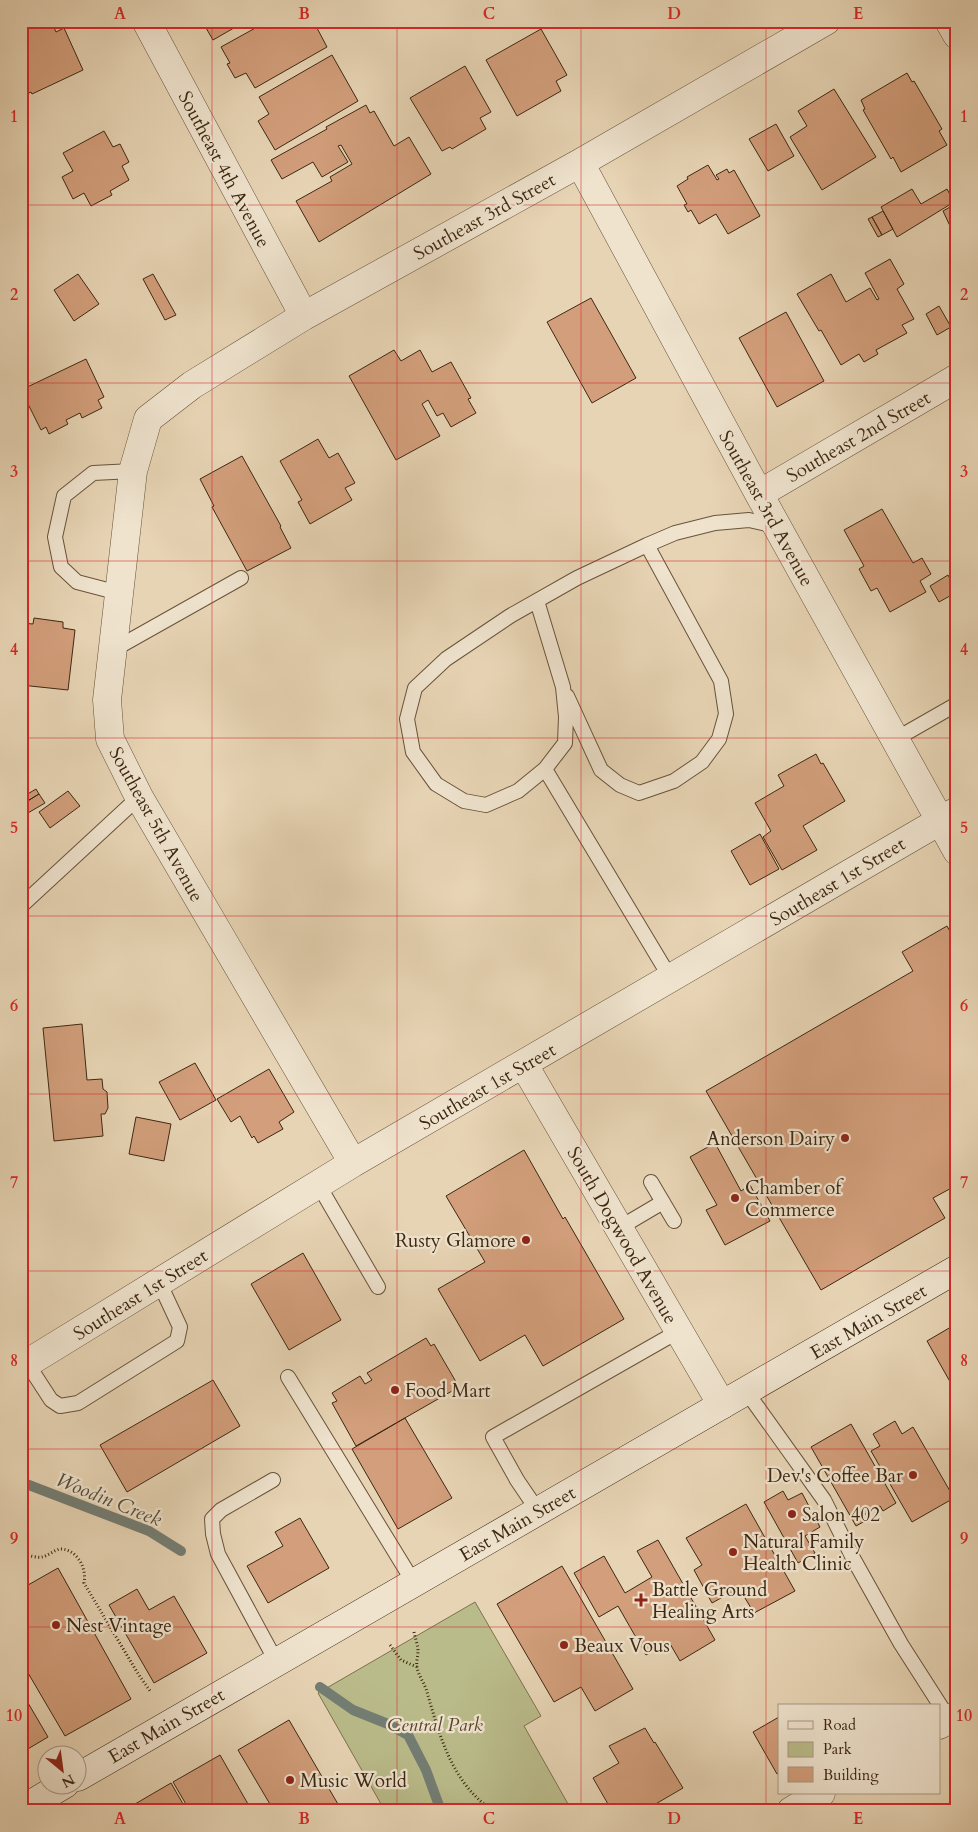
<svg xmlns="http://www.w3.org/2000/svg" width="978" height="1832" viewBox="0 0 978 1832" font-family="Cardo,serif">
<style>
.green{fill:#babb8a;stroke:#7c724e}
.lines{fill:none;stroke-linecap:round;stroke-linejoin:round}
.stream{stroke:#747e74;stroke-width:10}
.building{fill:#d29e7b;stroke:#3d2812}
.service-casing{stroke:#68533a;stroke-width:16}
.minor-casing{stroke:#68533a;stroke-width:29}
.secondary-casing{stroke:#3d2812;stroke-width:29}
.path{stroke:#3d2812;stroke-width:3;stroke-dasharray:1 2.5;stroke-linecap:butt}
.service{stroke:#efe3ce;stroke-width:14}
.minor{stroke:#efe3ce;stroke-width:28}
.secondary{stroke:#efe3ce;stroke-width:28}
.grid{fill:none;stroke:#d62828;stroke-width:1;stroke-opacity:0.55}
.poi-dot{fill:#8f2418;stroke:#efe3ce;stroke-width:2}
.labels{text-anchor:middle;stroke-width:4.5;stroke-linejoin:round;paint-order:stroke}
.street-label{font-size:19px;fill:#3d2812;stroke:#efe3ce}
.poi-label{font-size:19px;fill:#3d2812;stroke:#efe3ce;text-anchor:start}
.park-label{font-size:19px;font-style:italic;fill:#56452a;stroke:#efe3ce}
.water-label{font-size:20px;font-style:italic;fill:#544c3b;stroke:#efe3ce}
.neatline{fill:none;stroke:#d62828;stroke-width:2}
.grid-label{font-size:16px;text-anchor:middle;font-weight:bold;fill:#d62828}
</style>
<rect width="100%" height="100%" fill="#e7d4b4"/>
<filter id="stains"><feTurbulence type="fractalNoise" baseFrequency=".004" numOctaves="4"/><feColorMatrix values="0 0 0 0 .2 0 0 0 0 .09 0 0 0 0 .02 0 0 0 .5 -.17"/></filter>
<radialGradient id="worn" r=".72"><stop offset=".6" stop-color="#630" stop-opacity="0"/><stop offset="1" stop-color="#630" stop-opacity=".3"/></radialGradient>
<path class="green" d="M 475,1602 L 541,1716 L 524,1726 L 572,1811 L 385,1811 L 318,1693 Z"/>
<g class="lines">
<path class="stream" d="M 21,1482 L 149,1531 L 181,1551
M 320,1687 L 353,1710 L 388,1724 L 408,1735 L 426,1770 L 441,1811"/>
</g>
<path class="building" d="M 21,21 L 51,21 L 56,32 L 64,28 L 83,70 L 32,94 L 31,92 L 21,97 L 21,76 L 23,75 L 21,71 Z
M 202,21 L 246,21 L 213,40 Z
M 268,21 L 329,21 L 317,28 L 327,47 L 255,88 L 246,73 L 235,78 L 227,64 L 230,63 L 221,47 Z
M 541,29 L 567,75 L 556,81 L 561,91 L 517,116 L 486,60 Z
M 332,55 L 358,101 L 275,150 L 258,121 L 269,114 L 259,97 Z
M 465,66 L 491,112 L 480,118 L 486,129 L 452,149 L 450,147 L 442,151 L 410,98 Z
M 907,73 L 912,82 L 914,81 L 942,129 L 939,131 L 947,145 L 901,172 L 893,157 L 891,159 L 863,110 L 865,109 L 861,100 Z
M 834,89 L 876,157 L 822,190 L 790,137 L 807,126 L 798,111 Z
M 366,105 L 370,113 L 374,111 L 394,146 L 409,137 L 431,174 L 319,242 L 296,201 L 332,181 L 330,177 L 352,164 L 341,145 L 338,146 L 348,162 L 322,177 L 313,162 L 282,179 L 271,160 L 327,129 L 326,127 Z
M 776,124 L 794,156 L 768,171 L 749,139 Z
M 104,131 L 113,147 L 120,144 L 129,162 L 122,166 L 129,180 L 110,191 L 112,195 L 91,206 L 84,193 L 73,199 L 62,177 L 73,171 L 63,153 Z
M 708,165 L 717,180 L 719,179 L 716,175 L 727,169 L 729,173 L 734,170 L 760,216 L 728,234 L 716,214 L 699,224 L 691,210 L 688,212 L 684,205 L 687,204 L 677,186 L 688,179 L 687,177 Z
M 912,189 L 921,204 L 947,189 L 954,202 L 897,237 L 881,207 Z
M 957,203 L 957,241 L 943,211 Z
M 883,211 L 893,229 L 882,235 L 872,217 Z
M 872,217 L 882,235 L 878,237 L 868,219 Z
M 890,259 L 904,284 L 897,289 L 914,319 L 902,325 L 907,333 L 876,350 L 878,354 L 864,362 L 859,354 L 841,365 L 821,330 L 819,331 L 797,294 L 831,274 L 846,302 L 870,288 L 877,300 L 879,299 L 865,273 Z
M 78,274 L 99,304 L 74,321 L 54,290 Z
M 153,274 L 176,315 L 165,320 L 143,279 Z
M 591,298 L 636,378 L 592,403 L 547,322 Z
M 939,306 L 951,327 L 937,335 L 926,314 Z
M 786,312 L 824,381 L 777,407 L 739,338 Z
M 394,350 L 401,361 L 420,350 L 432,372 L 451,362 L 471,398 L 468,399 L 476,413 L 451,427 L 443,413 L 437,416 L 428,400 L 422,404 L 440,436 L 396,460 L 349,376 Z
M 86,359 L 104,397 L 98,400 L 102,408 L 82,418 L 80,413 L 66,420 L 68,424 L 49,434 L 46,427 L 41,430 L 21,390 Z
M 318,439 L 329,458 L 338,453 L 355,483 L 345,488 L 352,500 L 310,524 L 298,502 L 302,500 L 280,461 Z
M 242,456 L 281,526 L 280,527 L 291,548 L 247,571 L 212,507 L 214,506 L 200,479 Z
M 21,507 L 23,507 L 23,540 L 21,540 Z
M 882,509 L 913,563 L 922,558 L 931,574 L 920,581 L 926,592 L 890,612 L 877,588 L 871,591 L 859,569 L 864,566 L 844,530 Z
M 21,556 L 24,556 L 24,587 L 21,587 Z
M 948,575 L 957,592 L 939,602 L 930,586 Z
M 34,618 L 63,622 L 63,628 L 75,630 L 68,690 L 21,685 L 21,623 L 33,624 Z
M 816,754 L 821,764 L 823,763 L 845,801 L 803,826 L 817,850 L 782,870 L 763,837 L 771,831 L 755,803 L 784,786 L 778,775 Z
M 36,789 L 39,794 L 21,805 L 21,798 Z
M 68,791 L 80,806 L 50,828 L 39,812 Z
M 39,794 L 45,803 L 21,817 L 21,805 Z
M 760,834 L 779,869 L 750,885 L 731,851 Z
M 947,926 L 957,944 L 957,1185 L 933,1198 L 945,1218 L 821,1290 L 706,1091 L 913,971 L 902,952 Z
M 82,1024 L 87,1080 L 102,1079 L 103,1089 L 107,1092 L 108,1108 L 105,1114 L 101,1114 L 103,1136 L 54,1141 L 43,1028 Z
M 195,1063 L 216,1100 L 180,1120 L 159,1082 Z
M 269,1069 L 294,1112 L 279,1122 L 283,1129 L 258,1143 L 254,1136 L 252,1138 L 240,1116 L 231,1122 L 217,1099 Z
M 136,1117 L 171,1124 L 164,1161 L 129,1154 Z
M 715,1143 L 741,1191 L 750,1185 L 770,1221 L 725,1245 L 706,1210 L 717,1205 L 690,1157 Z
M 524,1150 L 563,1219 L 565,1217 L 624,1319 L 543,1366 L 525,1335 L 480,1361 L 438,1289 L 485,1262 L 446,1196 Z
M 303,1253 L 341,1320 L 289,1350 L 251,1284 Z
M 956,1324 L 957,1326 L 957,1394 L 927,1341 Z
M 426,1338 L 431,1346 L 434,1344 L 459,1387 L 356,1446 L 332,1403 L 337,1401 L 332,1393 L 360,1376 L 365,1384 L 372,1380 L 367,1373 Z
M 213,1380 L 240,1426 L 127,1492 L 100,1445 Z
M 405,1418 L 452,1498 L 398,1529 L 352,1449 Z
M 895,1421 L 902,1434 L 913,1427 L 954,1498 L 912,1522 L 871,1451 L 880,1446 L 873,1434 Z
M 851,1424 L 896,1503 L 883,1511 L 880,1506 L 862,1516 L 865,1521 L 856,1526 L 811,1447 Z
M 783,1491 L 788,1500 L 802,1493 L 820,1527 L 805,1536 L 815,1553 L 798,1563 L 764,1502 Z
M 746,1504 L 795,1591 L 754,1613 L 739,1588 L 712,1603 L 694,1570 L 702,1565 L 686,1538 Z
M 300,1518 L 329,1568 L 268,1603 L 247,1566 L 283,1546 L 275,1532 Z
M 658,1540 L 715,1640 L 680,1661 L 669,1642 L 646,1655 L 618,1606 L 599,1617 L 574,1573 L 604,1556 L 625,1593 L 652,1577 L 637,1551 Z
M 562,1566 L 633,1689 L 595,1711 L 581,1687 L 554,1702 L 497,1604 Z
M 58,1568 L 131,1699 L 65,1736 L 21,1661 L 21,1589 Z
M 137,1589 L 149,1610 L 174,1596 L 207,1653 L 154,1683 L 109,1605 Z
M 21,1691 L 48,1737 L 21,1753 Z
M 779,1717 L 779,1773 L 777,1774 L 753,1732 Z
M 289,1720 L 342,1811 L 274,1811 L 238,1750 Z
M 645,1728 L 654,1743 L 655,1742 L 683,1788 L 647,1809 L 648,1811 L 612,1811 L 593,1778 L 619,1763 L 609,1746 Z
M 220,1755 L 252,1811 L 190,1811 L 173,1782 Z
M 171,1783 L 187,1811 L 123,1811 Z"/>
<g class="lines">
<defs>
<path id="service" d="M 119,593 L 77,582 L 61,567 L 55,537 L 64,496 L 93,473 L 133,471
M 537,601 L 563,687 L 566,717 L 565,743 L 545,769 L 518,791 L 486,805 L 464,801 L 436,784 L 413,752 L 407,719 L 415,688 L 446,659 L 510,616 L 577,578 L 647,545 L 675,533 L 715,523 L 749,520 L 776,526
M 113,650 L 241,578
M 567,696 L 601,770 L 620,785 L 639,793 L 674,781 L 702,762 L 719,739 L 726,714 L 721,681 L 647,545
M 894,740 L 957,704
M 545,769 L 671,979
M 21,906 L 139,797
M 651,1182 L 674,1221
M 318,1184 L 378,1287
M 619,1228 L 663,1202
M 27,1363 L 51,1400 L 60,1406 L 78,1403 L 177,1341 L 180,1327 L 159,1282
M 288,1377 L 414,1583
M 746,1391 L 824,1500 L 854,1560 L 901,1644 L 949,1719
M 273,1480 L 221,1510 L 212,1519 L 213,1534 L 218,1554 L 276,1661
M 538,1511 L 517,1480 L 493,1437 L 679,1331"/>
<path id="minor" d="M 146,21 L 304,316
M 949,21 L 957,35
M 580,163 L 759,494 L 957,851
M 759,494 L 957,378
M 524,1065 L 722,1405
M 353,1163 L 139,797 L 110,739 L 107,700 L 133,471 L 148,419 L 192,385 L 304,316 L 580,163 L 826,21
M 21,1367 L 353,1163 L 957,811
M 939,1725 L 957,1715
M 791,1811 L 821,1793"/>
<path id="secondary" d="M 78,1777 L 957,1269
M 21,1810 L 65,1784"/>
</defs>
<use href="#service" class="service-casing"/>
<use href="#minor" class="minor-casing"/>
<use href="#secondary" class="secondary-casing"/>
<path class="path" d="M 21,1548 L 26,1555 C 31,1556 38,1558 42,1557 C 48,1556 54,1550 60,1549 C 77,1549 87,1568 84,1583 L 137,1672 L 150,1691
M 414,1632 C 415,1638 418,1645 418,1651 C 418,1656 416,1662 417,1667 C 418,1675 425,1684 427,1692 C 440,1737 452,1783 493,1811
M 390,1645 L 401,1660 L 417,1667"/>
<use href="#service" class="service"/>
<use href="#minor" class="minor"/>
<use href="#secondary" class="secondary"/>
</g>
<path class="grid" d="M 212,21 L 212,1811M 397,21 L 397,1811M 581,21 L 581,1811M 766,21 L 766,1811M 21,205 L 957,205M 21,383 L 957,383M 21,561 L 957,561M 21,738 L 957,738M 21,916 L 957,916M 21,1094 L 957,1094M 21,1271 L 957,1271M 21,1449 L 957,1449M 21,1627 L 957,1627"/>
<g class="poi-dot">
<circle cx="845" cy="1138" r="5"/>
<circle cx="735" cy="1198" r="5"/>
<circle cx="526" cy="1240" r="5"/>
<circle cx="395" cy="1390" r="5"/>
<circle cx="913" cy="1475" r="5"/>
<circle cx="792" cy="1514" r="5"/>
<circle cx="733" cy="1552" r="5"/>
<path d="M638.5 1592.5h5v5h5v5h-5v5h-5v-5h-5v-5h5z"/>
<circle cx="56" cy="1625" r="5"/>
<circle cx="564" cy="1645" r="5"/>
<circle cx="290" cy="1780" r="5"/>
</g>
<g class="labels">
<g class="street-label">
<text transform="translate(225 169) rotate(62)" y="7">Southeast 4th Avenue</text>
<text transform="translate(484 216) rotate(-29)" y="7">Southeast 3rd Street</text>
<text transform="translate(858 436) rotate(-30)" y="7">Southeast 2nd Street</text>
<text transform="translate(767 508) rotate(61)" y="7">Southeast 3rd Avenue</text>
<text transform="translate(157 824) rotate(61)" y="7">Southeast 5th Avenue</text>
<text transform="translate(837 881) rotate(-31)" y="7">Southeast 1st Street</text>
<text transform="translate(487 1086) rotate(-30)" y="7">Southeast 1st Street</text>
<text transform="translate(623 1235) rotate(60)" y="7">South Dogwood Avenue</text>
<text transform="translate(140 1294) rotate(-32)" y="7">Southeast 1st Street</text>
<text transform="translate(868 1321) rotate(-30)" y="7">East Main Street</text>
<text transform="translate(517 1523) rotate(-30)" y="7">East Main Street</text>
<text transform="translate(166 1725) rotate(-30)" y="7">East Main Street</text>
</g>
<g class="poi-label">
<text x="835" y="1145" text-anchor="end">Anderson Dairy</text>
<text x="745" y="1194">Chamber of<tspan x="745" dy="22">Commerce</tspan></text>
<text x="516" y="1247" text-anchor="end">Rusty Glamore</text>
<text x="405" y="1397">Food Mart</text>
<text x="903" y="1482" text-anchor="end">Dev's Coffee Bar</text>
<text x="802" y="1521">Salon 402</text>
<text x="743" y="1548">Natural Family<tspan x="743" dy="22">Health Clinic</tspan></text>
<text x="652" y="1596">Battle Ground<tspan x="652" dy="22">Healing Arts</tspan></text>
<text x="66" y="1632">Nest Vintage</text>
<text x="574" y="1652">Beaux Vous</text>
<text x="300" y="1787">Music World</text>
</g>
<g class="park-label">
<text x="435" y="1731">Central Park</text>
</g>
<g class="water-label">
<text transform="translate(109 1499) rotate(22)" y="7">Woodin Creek</text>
</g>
</g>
<rect width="978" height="1832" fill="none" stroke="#e7d4b4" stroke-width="55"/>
<rect x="778" y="1704" width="162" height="90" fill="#efe3ce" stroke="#a89883"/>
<rect x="788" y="1721" width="25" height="8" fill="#efe3ce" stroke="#a89883"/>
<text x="823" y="1730" font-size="15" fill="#3d2812">Road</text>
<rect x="788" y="1742" width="25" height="15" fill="#babb8a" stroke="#a89883"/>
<text x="823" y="1754" font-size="15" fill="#3d2812">Park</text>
<rect x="788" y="1767" width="25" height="15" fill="#d29e7b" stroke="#a89883"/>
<text x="823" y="1780" font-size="15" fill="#3d2812">Building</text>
<g transform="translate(62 1770) rotate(151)"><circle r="24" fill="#efe3ce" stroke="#a89883"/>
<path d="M0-4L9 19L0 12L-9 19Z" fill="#8f2418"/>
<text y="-8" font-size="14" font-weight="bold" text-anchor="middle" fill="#3d2812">N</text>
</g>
<rect x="28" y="28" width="922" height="1776" class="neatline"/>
<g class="grid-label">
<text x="120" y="19">A</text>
<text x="304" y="19">B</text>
<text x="489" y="19">C</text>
<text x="674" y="19">D</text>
<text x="858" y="19">E</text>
<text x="14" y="122">1</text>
<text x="964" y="122">1</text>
<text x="14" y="300">2</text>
<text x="964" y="300">2</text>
<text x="14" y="477">3</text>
<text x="964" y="477">3</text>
<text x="14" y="655">4</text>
<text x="964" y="655">4</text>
<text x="14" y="833">5</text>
<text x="964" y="833">5</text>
<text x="14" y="1011">6</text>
<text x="964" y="1011">6</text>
<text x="14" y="1188">7</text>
<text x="964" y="1188">7</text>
<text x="14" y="1366">8</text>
<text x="964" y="1366">8</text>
<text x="14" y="1544">9</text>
<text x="964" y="1544">9</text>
<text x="14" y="1721">10</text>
<text x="964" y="1721">10</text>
<text x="120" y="1824">A</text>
<text x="304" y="1824">B</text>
<text x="489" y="1824">C</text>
<text x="674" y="1824">D</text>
<text x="858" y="1824">E</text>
</g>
<rect width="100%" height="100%" filter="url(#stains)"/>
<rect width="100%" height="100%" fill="url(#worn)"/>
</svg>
